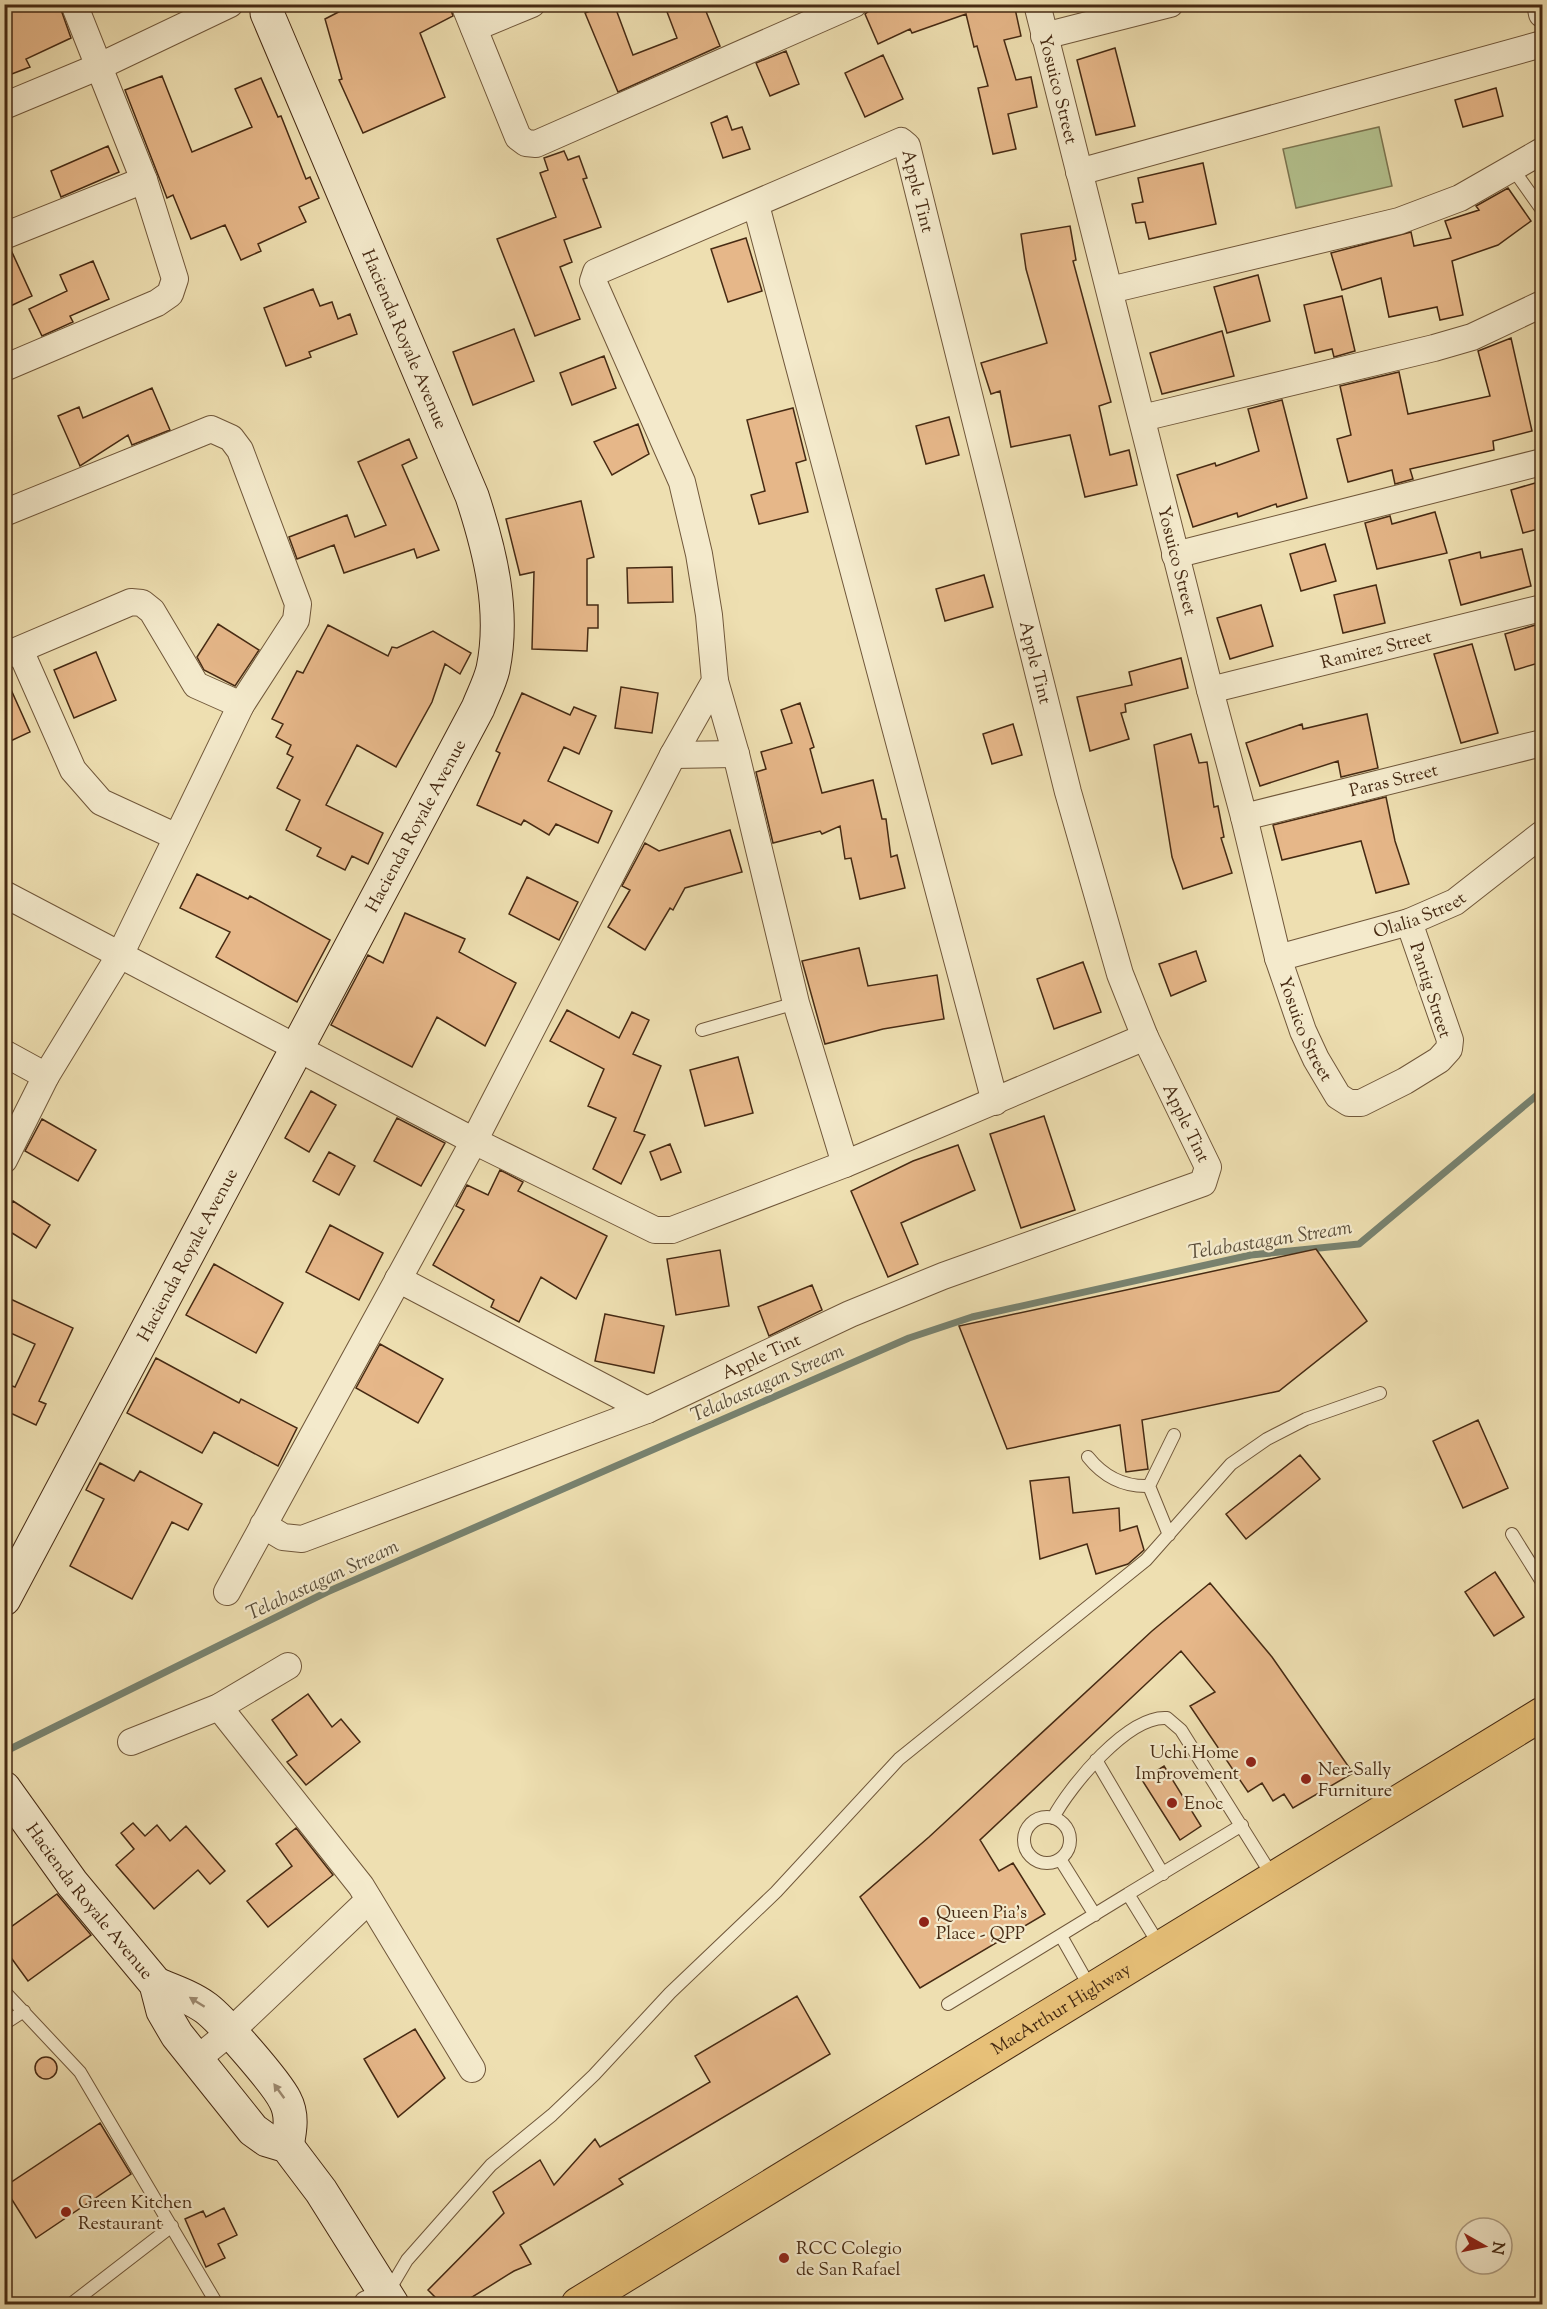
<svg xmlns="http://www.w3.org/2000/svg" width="1547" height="2309" viewBox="0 0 1547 2309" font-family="'Sorts Mill Goudy',serif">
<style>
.green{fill:#b4c28f;stroke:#7d7651;stroke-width:1.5}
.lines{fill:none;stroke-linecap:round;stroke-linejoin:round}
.stream{stroke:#78826f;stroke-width:7}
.building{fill:#e6b789;stroke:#462a13;stroke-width:1.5}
.lane-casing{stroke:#70573a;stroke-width:14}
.street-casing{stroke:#70573a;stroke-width:28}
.secondary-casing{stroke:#462a13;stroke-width:35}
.highway-casing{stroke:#462a13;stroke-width:35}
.lane{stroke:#f4eacc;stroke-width:12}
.street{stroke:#f4eacc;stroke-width:26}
.secondary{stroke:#f4eacc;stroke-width:33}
.highway{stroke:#e7c078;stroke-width:33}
.oneway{fill:#9d8a70}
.poi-dot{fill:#8f2418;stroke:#f4eacc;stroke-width:2}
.labels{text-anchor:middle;stroke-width:4.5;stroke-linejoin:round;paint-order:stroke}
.street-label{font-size:18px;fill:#462a13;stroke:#f4eacc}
.poi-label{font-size:18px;fill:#462a13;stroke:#f4eacc;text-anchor:start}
.water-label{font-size:20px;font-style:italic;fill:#5b4e3a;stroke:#f4eacc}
</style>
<rect width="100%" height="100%" fill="#eedfb1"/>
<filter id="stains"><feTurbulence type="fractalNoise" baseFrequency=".00333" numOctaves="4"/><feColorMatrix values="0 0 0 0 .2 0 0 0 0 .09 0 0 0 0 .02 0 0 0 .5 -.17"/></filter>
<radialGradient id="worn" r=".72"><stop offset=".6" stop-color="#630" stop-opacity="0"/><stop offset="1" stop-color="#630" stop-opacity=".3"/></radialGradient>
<path class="green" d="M 1379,127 L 1392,186 L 1296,208 L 1283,149 Z"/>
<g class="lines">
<path class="stream" d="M 4,1752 L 327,1592 L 909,1338 L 972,1317 L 1251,1255 L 1359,1244 L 1542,1091"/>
</g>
<path class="building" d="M 21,4 L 59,4 L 71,38 L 26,59 L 30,67 L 4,77 L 4,11 Z
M 354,4 L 449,4 L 453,16 L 420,33 L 445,97 L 363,133 L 339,80 L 342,79 L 325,19 Z
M 607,4 L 614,4 L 633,55 L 677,38 L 664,4 L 703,4 L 720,46 L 618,92 L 585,13 Z
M 879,4 L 1014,4 L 1021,36 L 1004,40 L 1016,80 L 1031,77 L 1037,107 L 1008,114 L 1016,149 L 993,154 L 978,88 L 988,86 L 977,46 L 974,47 L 966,14 L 912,33 L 910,29 L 878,44 L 865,14 Z
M 1115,48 L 1135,126 L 1096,135 L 1077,60 Z
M 786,51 L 799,84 L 770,96 L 756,63 Z
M 883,55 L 903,99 L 865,117 L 845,73 Z
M 162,76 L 192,152 L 252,127 L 235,89 L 261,78 L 278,117 L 281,116 L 306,179 L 310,177 L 319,198 L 299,207 L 306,222 L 258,244 L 261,251 L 241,260 L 225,225 L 191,239 L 173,195 L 167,198 L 125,90 Z
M 1496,88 L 1503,116 L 1463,127 L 1455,100 Z
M 727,116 L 732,130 L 742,127 L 750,149 L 723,158 L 711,123 Z
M 108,146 L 119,172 L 61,197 L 51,171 Z
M 564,151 L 568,160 L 579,156 L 587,178 L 583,179 L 601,227 L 564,240 L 572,262 L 560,267 L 580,319 L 535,336 L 497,239 L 556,217 L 540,173 L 548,170 L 544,158 Z
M 1203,163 L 1216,224 L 1149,239 L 1145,222 L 1136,223 L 1132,204 L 1143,202 L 1138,178 Z
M 1508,188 L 1531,221 L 1498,245 L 1452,261 L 1463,315 L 1440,320 L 1437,307 L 1389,317 L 1381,278 L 1342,290 L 1331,253 L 1411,232 L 1414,246 L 1451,238 L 1445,221 L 1479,210 L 1476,206 Z
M 1070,226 L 1076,260 L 1073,261 L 1111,402 L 1099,406 L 1110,455 L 1129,450 L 1137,485 L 1085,497 L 1070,435 L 1011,447 L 1000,391 L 991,394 L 981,363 L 1047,343 L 1026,269 L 1021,234 Z
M 746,238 L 762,291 L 728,302 L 711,249 Z
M 11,250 L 32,296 L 4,309 L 4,251 Z
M 93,261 L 109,299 L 70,316 L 73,322 L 42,336 L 29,309 L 67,291 L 60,275 Z
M 1258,275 L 1270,321 L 1227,333 L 1214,287 Z
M 313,289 L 320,306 L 332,302 L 338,319 L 350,314 L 357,334 L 309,352 L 311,357 L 286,366 L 264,308 Z
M 1342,296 L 1355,351 L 1334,357 L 1332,349 L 1315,353 L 1304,305 Z
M 514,329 L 534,381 L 473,405 L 453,352 Z
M 1222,331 L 1234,376 L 1162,394 L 1150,353 Z
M 1511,338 L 1532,431 L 1493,441 L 1494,450 L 1410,469 L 1413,479 L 1395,484 L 1392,470 L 1348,482 L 1337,439 L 1351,435 L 1340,386 L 1399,372 L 1408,414 L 1490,396 L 1478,351 Z
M 604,356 L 616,388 L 572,405 L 560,373 Z
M 152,388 L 170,430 L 132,445 L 128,435 L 80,466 L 58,416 L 79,407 L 83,418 Z
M 1282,400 L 1307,498 L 1277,507 L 1276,504 L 1238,517 L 1237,513 L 1193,527 L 1177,475 L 1215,463 L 1216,466 L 1259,451 L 1248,409 Z
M 793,408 L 806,460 L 796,463 L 808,512 L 759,524 L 751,495 L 765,491 L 747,420 Z
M 949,417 L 959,455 L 926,464 L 916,426 Z
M 638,424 L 649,454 L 612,475 L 594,442 Z
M 409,439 L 417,458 L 402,465 L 439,550 L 417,558 L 414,549 L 344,573 L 334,545 L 297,559 L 289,537 L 347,515 L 355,537 L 386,525 L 358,462 Z
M 1542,481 L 1542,528 L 1523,533 L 1511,490 Z
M 581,501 L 594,557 L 587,559 L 587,605 L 598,605 L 598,628 L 588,628 L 587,651 L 532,649 L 534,572 L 520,575 L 506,519 Z
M 1435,512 L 1447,553 L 1377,569 L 1365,523 L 1390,516 L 1392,524 Z
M 1325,544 L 1336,581 L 1301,591 L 1290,554 Z
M 1522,549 L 1531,586 L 1461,605 L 1449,560 L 1480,552 L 1481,558 Z
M 672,567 L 673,602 L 628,603 L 627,568 Z
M 984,575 L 993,607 L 945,621 L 936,589 Z
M 1376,585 L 1385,623 L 1343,633 L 1334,595 Z
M 1261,605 L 1273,646 L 1230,659 L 1217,618 Z
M 1542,623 L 1542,662 L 1515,670 L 1505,634 Z
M 218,624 L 259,650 L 235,686 L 204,670 L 197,657 Z
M 328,625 L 388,656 L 392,647 L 397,648 L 433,631 L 471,653 L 460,674 L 445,664 L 432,702 L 396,767 L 357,745 L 326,805 L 383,833 L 368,864 L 352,856 L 345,870 L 317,856 L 321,848 L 286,830 L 300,800 L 277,788 L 293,757 L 287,754 L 291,745 L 276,737 L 283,724 L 272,719 L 297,671 L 303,673 Z
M 1472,644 L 1498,733 L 1461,743 L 1434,654 Z
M 96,652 L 116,700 L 74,718 L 54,670 Z
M 1181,658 L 1188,688 L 1125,704 L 1126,712 L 1121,713 L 1129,739 L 1090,751 L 1077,697 L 1132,685 L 1129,672 Z
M 4,674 L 30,732 L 4,744 Z
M 621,687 L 658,693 L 652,733 L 615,728 Z
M 522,693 L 570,715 L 574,707 L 596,716 L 579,754 L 564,747 L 548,781 L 612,811 L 598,843 L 556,824 L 549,835 L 524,820 L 521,825 L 477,805 L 500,753 L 496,751 Z
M 800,703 L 814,747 L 810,749 L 822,793 L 873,780 L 882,819 L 886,819 L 891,857 L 897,855 L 905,888 L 860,899 L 851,858 L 845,859 L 840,826 L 822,834 L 820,831 L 773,843 L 756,772 L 766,769 L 761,752 L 792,743 L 781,710 Z
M 1367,714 L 1378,768 L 1341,777 L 1338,761 L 1260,786 L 1246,743 L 1302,724 L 1303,729 Z
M 1013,724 L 1022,755 L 992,764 L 983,734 Z
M 1191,734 L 1199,763 L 1207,762 L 1214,807 L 1218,806 L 1224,837 L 1221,838 L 1232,873 L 1183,889 L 1172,857 L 1154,745 Z
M 1386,797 L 1395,841 L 1409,884 L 1376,893 L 1361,841 L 1282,860 L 1273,825 Z
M 730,830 L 742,872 L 685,888 L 673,910 L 670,908 L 645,950 L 608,927 L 630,890 L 622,886 L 645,843 L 659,851 Z
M 197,874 L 248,899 L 250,896 L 330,940 L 297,1002 L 216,957 L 230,932 L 180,908 Z
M 527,877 L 578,902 L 559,940 L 509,914 Z
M 405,913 L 465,939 L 459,952 L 516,983 L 485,1046 L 437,1017 L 412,1067 L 331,1025 L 368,955 L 383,963 Z
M 859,948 L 868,986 L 937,975 L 944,1019 L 883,1029 L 825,1044 L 802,961 Z
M 1196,951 L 1206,981 L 1171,996 L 1159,964 Z
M 1083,962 L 1101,1012 L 1054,1029 L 1037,979 Z
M 567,1010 L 619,1038 L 632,1012 L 649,1020 L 633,1054 L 661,1066 L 634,1131 L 645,1135 L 621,1184 L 593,1169 L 616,1118 L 588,1106 L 604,1069 L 550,1041 Z
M 738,1057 L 753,1113 L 705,1126 L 690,1070 Z
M 311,1091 L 336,1105 L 309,1152 L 285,1138 Z
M 1044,1116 L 1075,1210 L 1021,1228 L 990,1134 Z
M 397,1118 L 445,1143 L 421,1186 L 374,1161 Z
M 42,1119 L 96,1150 L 78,1181 L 25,1151 Z
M 670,1144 L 681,1172 L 661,1180 L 650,1152 Z
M 958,1145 L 975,1190 L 901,1223 L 918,1264 L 888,1277 L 851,1191 L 913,1161 Z
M 329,1152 L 355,1166 L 339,1195 L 313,1181 Z
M 500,1170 L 523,1182 L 518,1191 L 607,1236 L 576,1299 L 541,1277 L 519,1322 L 491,1307 L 494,1300 L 433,1265 L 464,1210 L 456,1206 L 467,1185 L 488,1195 Z
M 13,1201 L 50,1225 L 36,1248 L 4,1228 L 4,1214 Z
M 330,1225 L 383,1253 L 359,1300 L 306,1272 Z
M 1316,1249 L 1367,1321 L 1279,1391 L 1142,1420 L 1148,1469 L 1126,1472 L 1120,1425 L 1007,1449 L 959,1326 Z
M 720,1250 L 729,1306 L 676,1315 L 667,1259 Z
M 214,1264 L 283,1303 L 256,1353 L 186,1315 Z
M 812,1285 L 822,1310 L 769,1336 L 758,1307 Z
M 4,1296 L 73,1328 L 39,1401 L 46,1404 L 36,1425 L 4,1410 L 4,1383 L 15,1387 L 35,1344 L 4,1330 Z
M 605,1314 L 664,1326 L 654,1373 L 595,1361 Z
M 380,1344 L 443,1379 L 418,1423 L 356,1388 Z
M 156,1358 L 239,1403 L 241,1399 L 297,1428 L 278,1466 L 214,1432 L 202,1453 L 127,1413 Z
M 1478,1420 L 1508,1488 L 1463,1508 L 1433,1441 Z
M 1300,1455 L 1320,1479 L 1246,1539 L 1226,1514 Z
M 100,1463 L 134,1481 L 140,1471 L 202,1504 L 188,1530 L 172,1522 L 132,1599 L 70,1566 L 104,1499 L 86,1490 Z
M 1069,1477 L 1073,1513 L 1119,1508 L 1120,1531 L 1137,1526 L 1144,1550 L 1128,1564 L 1096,1574 L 1087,1544 L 1040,1559 L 1030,1481 Z
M 1495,1572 L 1524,1617 L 1494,1636 L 1465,1592 Z
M 1210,1583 L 1272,1657 L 1353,1773 L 1293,1808 L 1284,1794 L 1273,1801 L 1262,1783 L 1248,1792 L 1190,1706 L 1215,1692 L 1181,1651 L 980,1840 L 999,1871 L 1013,1863 L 1045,1914 L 920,1988 L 860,1897 L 929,1837 L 1152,1631 Z
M 308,1694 L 332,1727 L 341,1719 L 360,1742 L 306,1785 L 287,1762 L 297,1755 L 272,1720 Z
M 1164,1766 L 1201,1826 L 1180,1840 L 1142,1780 Z
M 133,1823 L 145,1836 L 157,1825 L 170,1841 L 186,1826 L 225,1871 L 210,1884 L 198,1870 L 154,1909 L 116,1865 L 134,1849 L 121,1833 Z
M 296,1828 L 333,1875 L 268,1927 L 247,1901 L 292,1866 L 276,1844 Z
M 57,1894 L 91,1935 L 28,1981 L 4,1948 L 4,1932 Z
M 797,1996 L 830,2054 L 619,2179 L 623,2184 L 520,2245 L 531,2264 L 514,2271 L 461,2304 L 442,2304 L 428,2290 L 504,2213 L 493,2192 L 540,2160 L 554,2185 L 595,2139 L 600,2147 L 710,2082 L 695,2056 Z
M 415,2029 L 445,2078 L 398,2117 L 364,2059 Z
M35 2068a11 11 0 1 1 22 0a11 11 0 1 1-22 0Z
M 100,2123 L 131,2174 L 36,2238 L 4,2187 Z
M 224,2208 L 237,2235 L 218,2244 L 225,2258 L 206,2267 L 185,2219 L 203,2211 L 206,2217 Z"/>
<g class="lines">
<defs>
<path id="lane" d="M 1513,169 L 1542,210
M 702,1030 L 796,1003
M 1088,1457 C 1104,1477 1124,1487 1149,1486
M 1512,1534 L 1542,1582
M 1169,1535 L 1149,1486 L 1174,1435
M 1096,1760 L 1163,1874
M1024 1840a23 23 0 1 1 46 0a23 23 0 1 1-46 0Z
M 1053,1818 C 1070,1786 1128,1715 1167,1718 L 1181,1730 L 1273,1877
M 1060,1859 L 1095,1915
M 1061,1936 L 1091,1989
M 1160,1946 L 1128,1894 L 1242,1825
M 4,1991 L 80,2072 L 217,2304
M 948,2004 L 1128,1894
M 4,2024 L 24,2011
M 388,2292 L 407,2260 L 491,2165 L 552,2115 L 594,2075 L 670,1993 L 776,1892 L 899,1759 L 1146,1560 L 1231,1464 L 1267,1439 L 1306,1419 L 1380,1393
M 71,2304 L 172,2226"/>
<g id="street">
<path d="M 464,4 L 518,137 L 526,143 L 536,144 L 854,4"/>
<path id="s1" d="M 1037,4 L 1210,690 L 1244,817 L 1278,958 L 1303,1031 L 1316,1059 L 1338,1096 L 1349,1103 L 1361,1103 L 1405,1081 L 1439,1060 L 1449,1049 L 1450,1040 L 1409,922"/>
<path d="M 1540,4 L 1542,14"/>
<path d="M 474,28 L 532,4"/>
<path d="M 1044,36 L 1170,4"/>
<path d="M 4,106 L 100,66 L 230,4"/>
<path d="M 1079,172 L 1542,44"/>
<path d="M 756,205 L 995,1102"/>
<path d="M 4,236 L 144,180"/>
<path d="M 1110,290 L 1399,221 L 1460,198 L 1542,151"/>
<path d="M 4,368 L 157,303 L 170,294 L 175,279 L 144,180 L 74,4"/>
<path d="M 1142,418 L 1434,348 L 1472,337 L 1542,304"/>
<path d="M 4,513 L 211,429 L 231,438 L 240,450 L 298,604 L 296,620 L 241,705 L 121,953 L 46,1076 L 4,1160"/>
<path d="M 1175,555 L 1542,462"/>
<path d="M 20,650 L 73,770 L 101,802 L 177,837"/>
<path d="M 4,656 L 131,602 L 142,603 L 152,611 L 196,685 L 241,705"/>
<path d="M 715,681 L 736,754 L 796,1003 L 845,1164"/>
<path id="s2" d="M 1210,690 L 1542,608"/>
<path d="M 673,755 L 736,754"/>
<path id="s3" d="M 1244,817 L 1542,743"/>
<path d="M 4,894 L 474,1141 L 655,1230 L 672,1230 L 845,1164 L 1145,1037"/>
<path id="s4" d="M 1278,958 L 1409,922 L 1455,902 L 1542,834"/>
<path d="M 4,1053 L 46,1076"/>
<path d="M 398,1279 L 647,1410"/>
<path id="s5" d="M 227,1592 L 474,1141 L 673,755 L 715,681 L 709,615 L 699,554 L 682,482 L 593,281 L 596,272 L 901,141 L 907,146 L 1068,792 L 1120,974 L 1145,1037 L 1208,1167 L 1203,1183 L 943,1276 L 850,1314 L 647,1410 L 302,1539 L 283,1537 L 263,1525"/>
<path d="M 219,1707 L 361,1886 L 472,2069"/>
<path d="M 131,1742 L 219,1707 L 288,1666"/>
<path d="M 197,2059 L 229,2033 L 369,1900"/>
<path d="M 367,2304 L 386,2296"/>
</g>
<g id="secondary">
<path id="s6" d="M 4,1599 L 478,708 C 483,695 490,682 493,669 C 505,611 490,551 472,496 L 267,13"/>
<path id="s7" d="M 4,1788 L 72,1883 L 156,1984 L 163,2011 L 177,2035 L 253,2130 L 267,2140 L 287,2146 L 321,2191 L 392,2304"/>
<path d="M 156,1984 C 173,1991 191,1997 206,2008 C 222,2020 276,2082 285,2100 C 293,2115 290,2130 287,2146"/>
</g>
<g id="highway">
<path id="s8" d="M 578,2304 L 1542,1714"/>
</g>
</defs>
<use href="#lane" class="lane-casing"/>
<use href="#street" class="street-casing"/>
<use href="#secondary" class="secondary-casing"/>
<use href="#highway" class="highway-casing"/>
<use href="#lane" class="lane"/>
<use href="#street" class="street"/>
<use href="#secondary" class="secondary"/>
<use href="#highway" class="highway"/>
</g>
<defs><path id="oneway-solid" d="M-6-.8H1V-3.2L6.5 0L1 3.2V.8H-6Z" transform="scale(1.5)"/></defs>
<g class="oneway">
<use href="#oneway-solid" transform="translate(197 2002) rotate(-148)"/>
<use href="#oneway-solid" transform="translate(279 2091) rotate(-126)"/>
</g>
<g class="poi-dot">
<circle cx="1251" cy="1762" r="6"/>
<circle cx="1306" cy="1779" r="6"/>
<circle cx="1172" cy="1803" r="6"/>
<circle cx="924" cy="1922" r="6"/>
<circle cx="66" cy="2212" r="6"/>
<circle cx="784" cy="2258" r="6"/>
</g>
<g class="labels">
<g class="street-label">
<text dy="6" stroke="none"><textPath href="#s1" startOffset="88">Yosuico Street</textPath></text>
<text dy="6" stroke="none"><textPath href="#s5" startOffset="1851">Apple Tint</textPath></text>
<text transform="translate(405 339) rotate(67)" y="6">Hacienda Royale Avenue</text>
<text dy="6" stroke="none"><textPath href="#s1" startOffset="574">Yosuico Street</textPath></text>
<text dy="6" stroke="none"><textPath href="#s2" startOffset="171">Ramirez Street</textPath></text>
<text dy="6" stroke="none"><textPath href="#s5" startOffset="2337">Apple Tint</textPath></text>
<text dy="6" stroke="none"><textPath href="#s3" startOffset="154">Paras Street</textPath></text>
<text dy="6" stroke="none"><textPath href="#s6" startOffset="876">Hacienda Royale Avenue</textPath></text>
<text dy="6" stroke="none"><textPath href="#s4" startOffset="148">Olalia Street</textPath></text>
<text transform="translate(1431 990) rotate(72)" y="6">Pantig Street</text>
<text dy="6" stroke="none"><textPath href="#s1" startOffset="1060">Yosuico Street</textPath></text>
<text dy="6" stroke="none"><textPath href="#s5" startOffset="2823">Apple Tint</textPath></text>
<text dy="6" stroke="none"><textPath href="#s6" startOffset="390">Hacienda Royale Avenue</textPath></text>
<text transform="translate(761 1356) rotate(-25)" y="6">Apple Tint</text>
<text dy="6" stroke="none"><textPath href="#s7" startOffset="142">Hacienda Royale Avenue</textPath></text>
<text dy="6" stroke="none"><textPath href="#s8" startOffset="566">MacArthur Highway</textPath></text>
</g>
<g class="poi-label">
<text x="1239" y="1758" text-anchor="end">Uchi Home<tspan x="1239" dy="21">Improvement</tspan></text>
<text x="1318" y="1775">Ner-Sally<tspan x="1318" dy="21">Furniture</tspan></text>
<text x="1184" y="1809">Enoc</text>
<text x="936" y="1918">Queen Pia’s<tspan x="936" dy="21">Place - QPP</tspan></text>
<text x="78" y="2208">Green Kitchen<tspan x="78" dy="21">Restaurant</tspan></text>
<text x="796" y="2254">RCC Colegio<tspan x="796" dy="21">de San Rafael</tspan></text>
</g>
<g class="water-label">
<text transform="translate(1270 1239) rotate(-9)" y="7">Telabastagan Stream</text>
<text transform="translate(767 1382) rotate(-24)" y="7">Telabastagan Stream</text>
<text transform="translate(322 1579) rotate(-25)" y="7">Telabastagan Stream</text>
</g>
</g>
<rect width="1547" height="2309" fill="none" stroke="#eedfb1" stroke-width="24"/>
<rect x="6" y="6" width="1535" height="2297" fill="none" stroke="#462a13" stroke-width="3"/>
<rect x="12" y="12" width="1523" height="2285" fill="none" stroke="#462a13" stroke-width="1.5"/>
<g transform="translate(1484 2246) rotate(99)"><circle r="28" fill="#f4eacc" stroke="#ae9d82" stroke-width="1.5"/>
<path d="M0-4.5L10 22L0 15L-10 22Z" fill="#8f2418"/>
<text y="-9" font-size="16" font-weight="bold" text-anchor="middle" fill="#462a13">N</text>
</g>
<rect width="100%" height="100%" filter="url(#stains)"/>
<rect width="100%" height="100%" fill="url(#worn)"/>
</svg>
